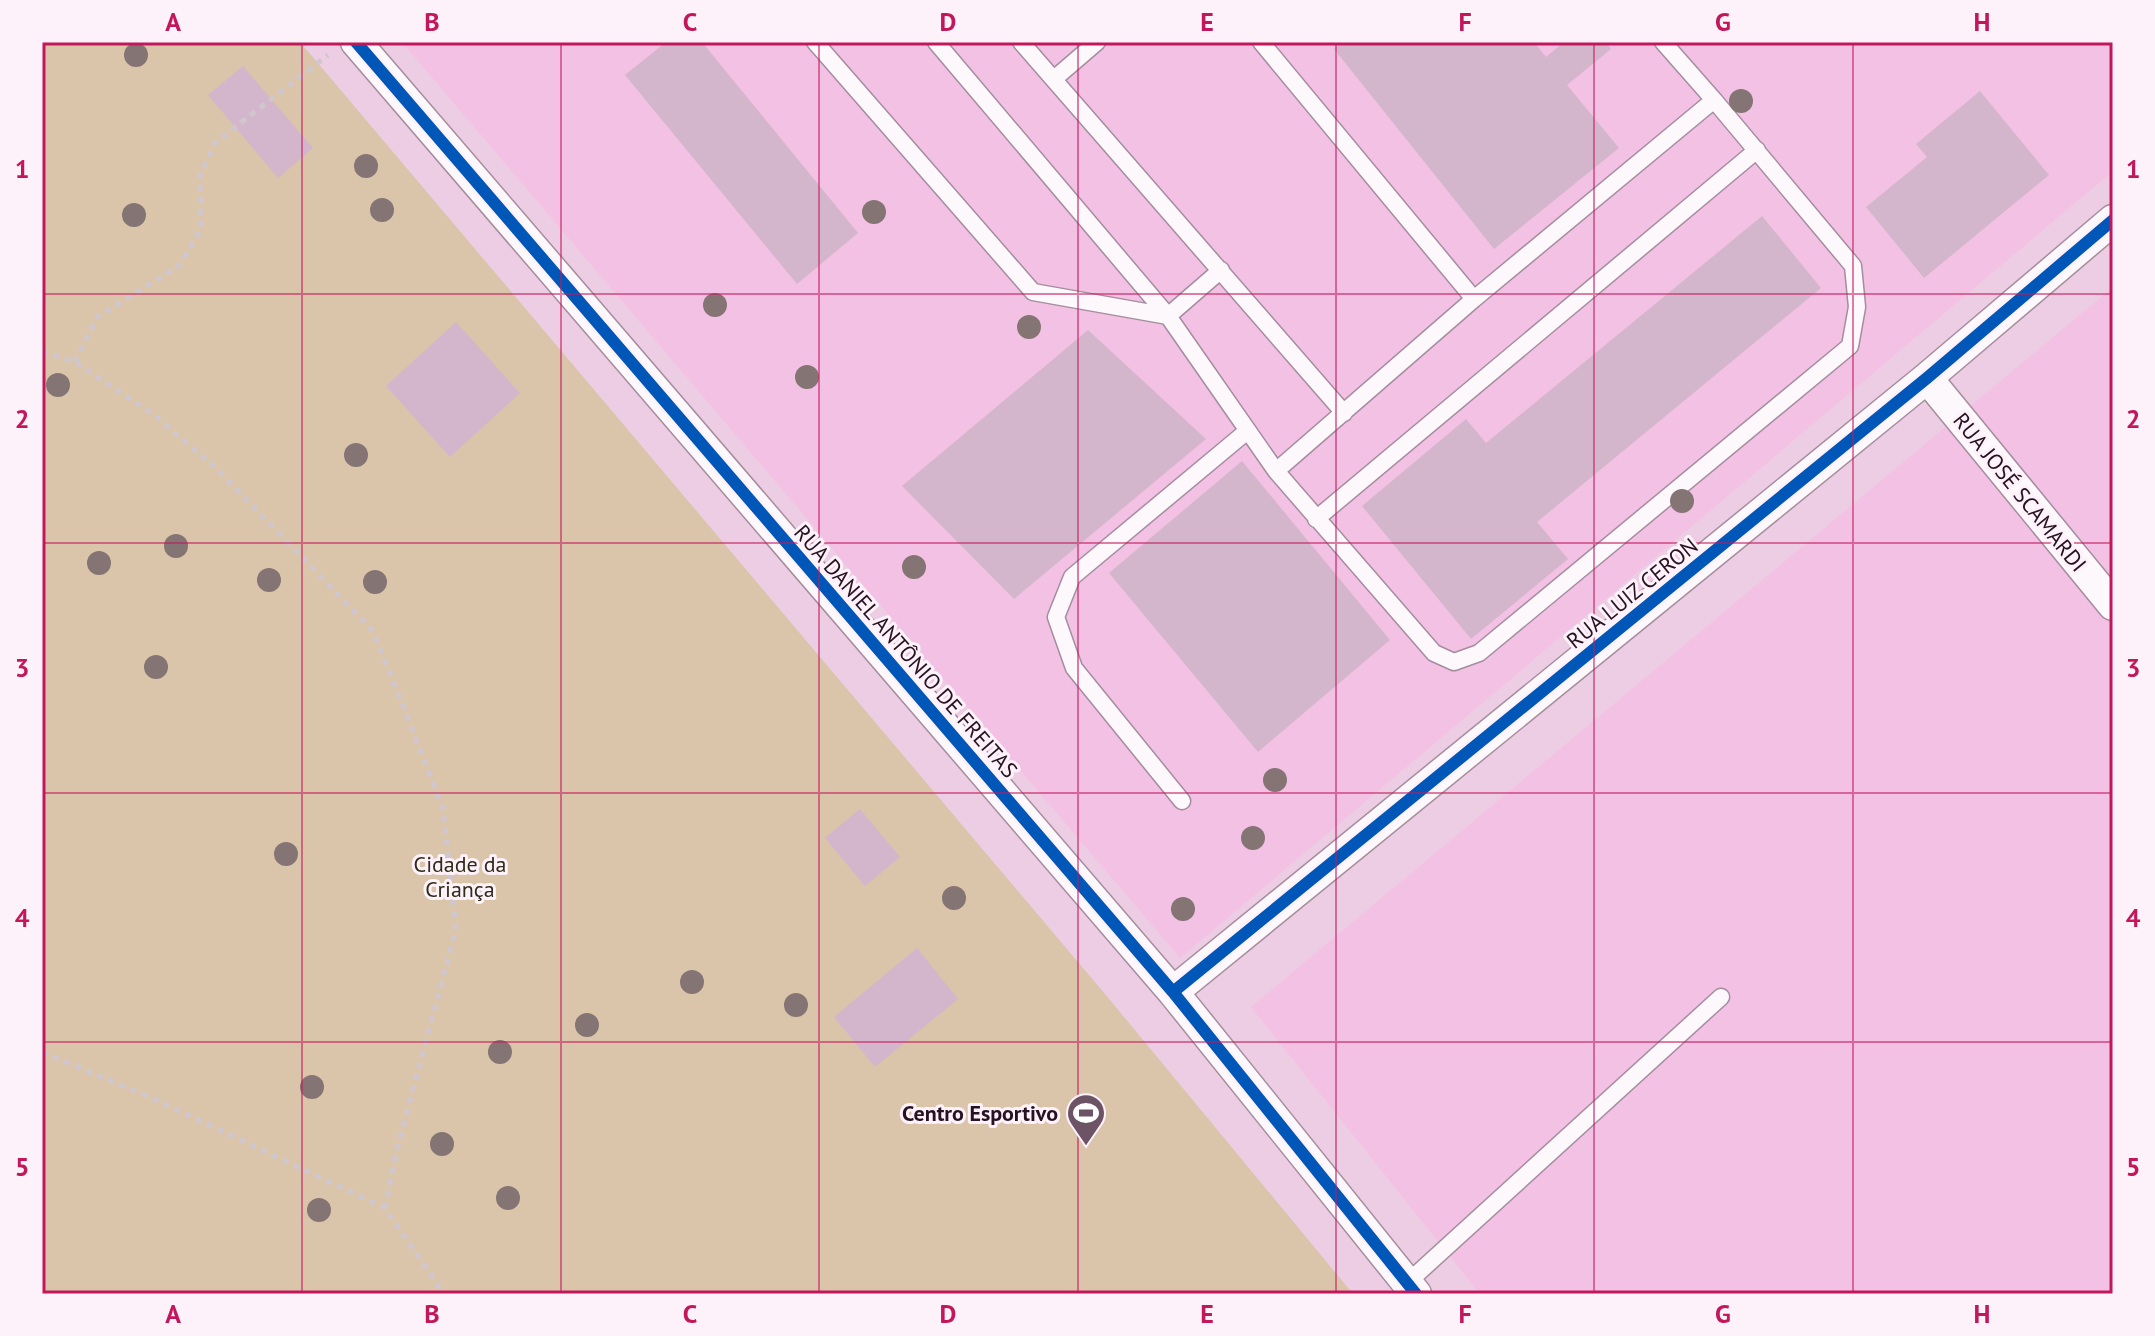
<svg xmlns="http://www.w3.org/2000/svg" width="2155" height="1336" viewBox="0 0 2155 1336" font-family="'PT Sans',sans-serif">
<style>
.built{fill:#f2c1e4}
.green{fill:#dac4aa}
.building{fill:#d4b6cc}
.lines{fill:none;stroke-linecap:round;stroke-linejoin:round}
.service-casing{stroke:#a58d9e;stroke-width:19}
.minor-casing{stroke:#a58d9e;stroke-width:33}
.path{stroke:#d0c7ce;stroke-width:5;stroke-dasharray:6 6;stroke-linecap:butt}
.service{stroke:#fcf8fb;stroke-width:16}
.minor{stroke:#fcf8fb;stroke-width:30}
.cycleway-casing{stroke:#fef2fa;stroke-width:17}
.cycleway{stroke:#0057b8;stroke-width:12}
.tree{fill:#847473}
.grid{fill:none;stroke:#c2185b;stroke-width:2;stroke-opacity:0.55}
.labels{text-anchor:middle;stroke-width:6;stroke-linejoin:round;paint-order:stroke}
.street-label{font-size:22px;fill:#261221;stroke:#fef2fa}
.park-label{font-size:22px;fill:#2f2b18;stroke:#fef2fa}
.poi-label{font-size:22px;font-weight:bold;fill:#261221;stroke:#fef2fa;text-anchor:end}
.neatline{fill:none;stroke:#c2185b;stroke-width:3}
.grid-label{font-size:26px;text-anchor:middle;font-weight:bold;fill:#c2185b}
</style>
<rect width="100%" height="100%" fill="#edcde3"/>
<path class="built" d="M 402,42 L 2113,42 L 2113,171 L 1180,958 Z
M 2113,287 L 2113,1294 L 1480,1294 L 1251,1007 Z"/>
<path class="green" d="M 42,42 L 300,42 L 1110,1000 L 1353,1294 L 42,1294 Z"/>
<path class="building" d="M 666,42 L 702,42 L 858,233 L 797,284 L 625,75 Z
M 1343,42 L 1534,42 L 1546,57 L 1564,42 L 1606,42 L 1611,49 L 1567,85 L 1619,148 L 1494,249 L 1334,49 Z
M 243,66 L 313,148 L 278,178 L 208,95 Z
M 1980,91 L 2049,175 L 1924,278 L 1866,207 L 1927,157 L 1916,144 Z
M 1762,216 L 1821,288 L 1537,522 L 1568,559 L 1471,639 L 1362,506 L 1466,419 L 1486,443 Z
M 456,322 L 520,393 L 450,457 L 386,386 Z
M 1088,330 L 1206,439 L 1014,599 L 902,486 Z
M 1242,461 L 1390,640 L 1258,752 L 1109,573 Z
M 860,809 L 900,857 L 865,886 L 825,838 Z
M 917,948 L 958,999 L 875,1067 L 834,1017 Z"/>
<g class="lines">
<defs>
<path id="service" d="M 815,42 L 1033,292 L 1168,316 L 1221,270
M 936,42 L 1168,316 L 1276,471 L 1434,653 L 1454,662 L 1479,653 L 1850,346 L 1857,307 L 1853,266 L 1714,100
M 1021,42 L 1344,413
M 1261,42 L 1474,299
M 1054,79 L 1097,42
M 1276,471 L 1474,299 L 1714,100 L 1663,42
M 1316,519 L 1757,150
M 1182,801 L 1074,668 L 1056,617 L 1072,577 L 1246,432
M 1407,1283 L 1721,997"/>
<path id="minor" d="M 356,42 L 1173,992 L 1416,1294
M 1927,378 L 2113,605
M 1173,992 L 1927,378 L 2113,220"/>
</defs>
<use href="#service" class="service-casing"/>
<use href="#minor" class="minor-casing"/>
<path class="path" d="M 42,351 L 75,362 L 153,414 L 217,469 L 372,630 L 397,690 L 443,809 L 456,929 L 396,1153 L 385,1208
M 75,362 L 97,317 L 179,266 L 201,229 L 200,175 L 215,143 L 328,55
M 42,1052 L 152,1098 L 385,1208 L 444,1294"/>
<use href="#service" class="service"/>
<use href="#minor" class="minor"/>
<defs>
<path id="cycleway" d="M 356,42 L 1173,992 L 1416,1294
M 1173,992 L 1927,378 L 2113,220"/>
</defs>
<use href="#cycleway" class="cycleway-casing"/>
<use href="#cycleway" class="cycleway"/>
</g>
<g class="tree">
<circle cx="136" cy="55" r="12"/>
<circle cx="1741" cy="101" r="12"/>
<circle cx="366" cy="166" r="12"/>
<circle cx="382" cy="210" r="12"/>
<circle cx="874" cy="212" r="12"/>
<circle cx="134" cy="215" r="12"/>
<circle cx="715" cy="305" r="12"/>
<circle cx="1029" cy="327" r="12"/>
<circle cx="807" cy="377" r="12"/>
<circle cx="58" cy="385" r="12"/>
<circle cx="356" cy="455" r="12"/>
<circle cx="1682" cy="501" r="12"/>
<circle cx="176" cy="546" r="12"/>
<circle cx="99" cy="563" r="12"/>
<circle cx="914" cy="567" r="12"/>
<circle cx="269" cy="580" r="12"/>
<circle cx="375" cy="582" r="12"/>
<circle cx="156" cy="667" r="12"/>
<circle cx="1275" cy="780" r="12"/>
<circle cx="1253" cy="838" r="12"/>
<circle cx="286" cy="854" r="12"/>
<circle cx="954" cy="898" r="12"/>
<circle cx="1183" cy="909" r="12"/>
<circle cx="692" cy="982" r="12"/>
<circle cx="796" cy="1005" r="12"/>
<circle cx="587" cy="1025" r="12"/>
<circle cx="500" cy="1052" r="12"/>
<circle cx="312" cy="1087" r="12"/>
<circle cx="442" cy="1144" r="12"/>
<circle cx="508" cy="1198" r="12"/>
<circle cx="319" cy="1210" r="12"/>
</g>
<path class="grid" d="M 302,42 L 302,1294M 561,42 L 561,1294M 819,42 L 819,1294M 1078,42 L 1078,1294M 1336,42 L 1336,1294M 1594,42 L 1594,1294M 1853,42 L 1853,1294M 42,294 L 2113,294M 42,543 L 2113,543M 42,793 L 2113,793M 42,1042 L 2113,1042"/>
<defs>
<symbol id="stadium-pin" viewBox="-11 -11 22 30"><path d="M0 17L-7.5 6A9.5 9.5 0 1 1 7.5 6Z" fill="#6c5365" stroke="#fef2fa"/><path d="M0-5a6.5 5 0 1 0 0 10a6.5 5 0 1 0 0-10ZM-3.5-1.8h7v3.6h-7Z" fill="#fff"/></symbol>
</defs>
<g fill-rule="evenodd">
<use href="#stadium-pin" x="1064" y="1091" width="44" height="60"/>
</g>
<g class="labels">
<g class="street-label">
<text transform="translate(2020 492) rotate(51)" y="8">RUA JOSÉ SCAMARDI</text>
<text transform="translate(1632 593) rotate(-39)" y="8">RUA LUIZ CERON</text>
<text transform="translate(906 651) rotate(49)" y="8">RUA DANIEL ANTÔNIO DE FREITAS</text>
</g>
<g class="park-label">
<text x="460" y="872">Cidade da<tspan x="460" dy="25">Criança</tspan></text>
</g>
<g class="poi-label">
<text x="1058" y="1121">Centro Esportivo</text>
</g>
</g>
<rect width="2155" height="1336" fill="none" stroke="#fef2fa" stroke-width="88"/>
<rect x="44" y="44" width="2067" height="1248" class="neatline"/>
<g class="grid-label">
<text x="173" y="31">A</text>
<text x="432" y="31">B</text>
<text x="690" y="31">C</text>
<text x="948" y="31">D</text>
<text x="1207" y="31">E</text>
<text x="1465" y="31">F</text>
<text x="1723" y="31">G</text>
<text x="1982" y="31">H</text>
<text x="22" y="178">1</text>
<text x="2133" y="178">1</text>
<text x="22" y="428">2</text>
<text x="2133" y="428">2</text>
<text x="22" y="677">3</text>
<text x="2133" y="677">3</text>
<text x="22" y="927">4</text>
<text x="2133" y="927">4</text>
<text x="22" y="1176">5</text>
<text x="2133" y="1176">5</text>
<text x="173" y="1323">A</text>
<text x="432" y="1323">B</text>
<text x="690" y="1323">C</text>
<text x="948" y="1323">D</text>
<text x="1207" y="1323">E</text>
<text x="1465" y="1323">F</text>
<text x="1723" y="1323">G</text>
<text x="1982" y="1323">H</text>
</g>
</svg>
